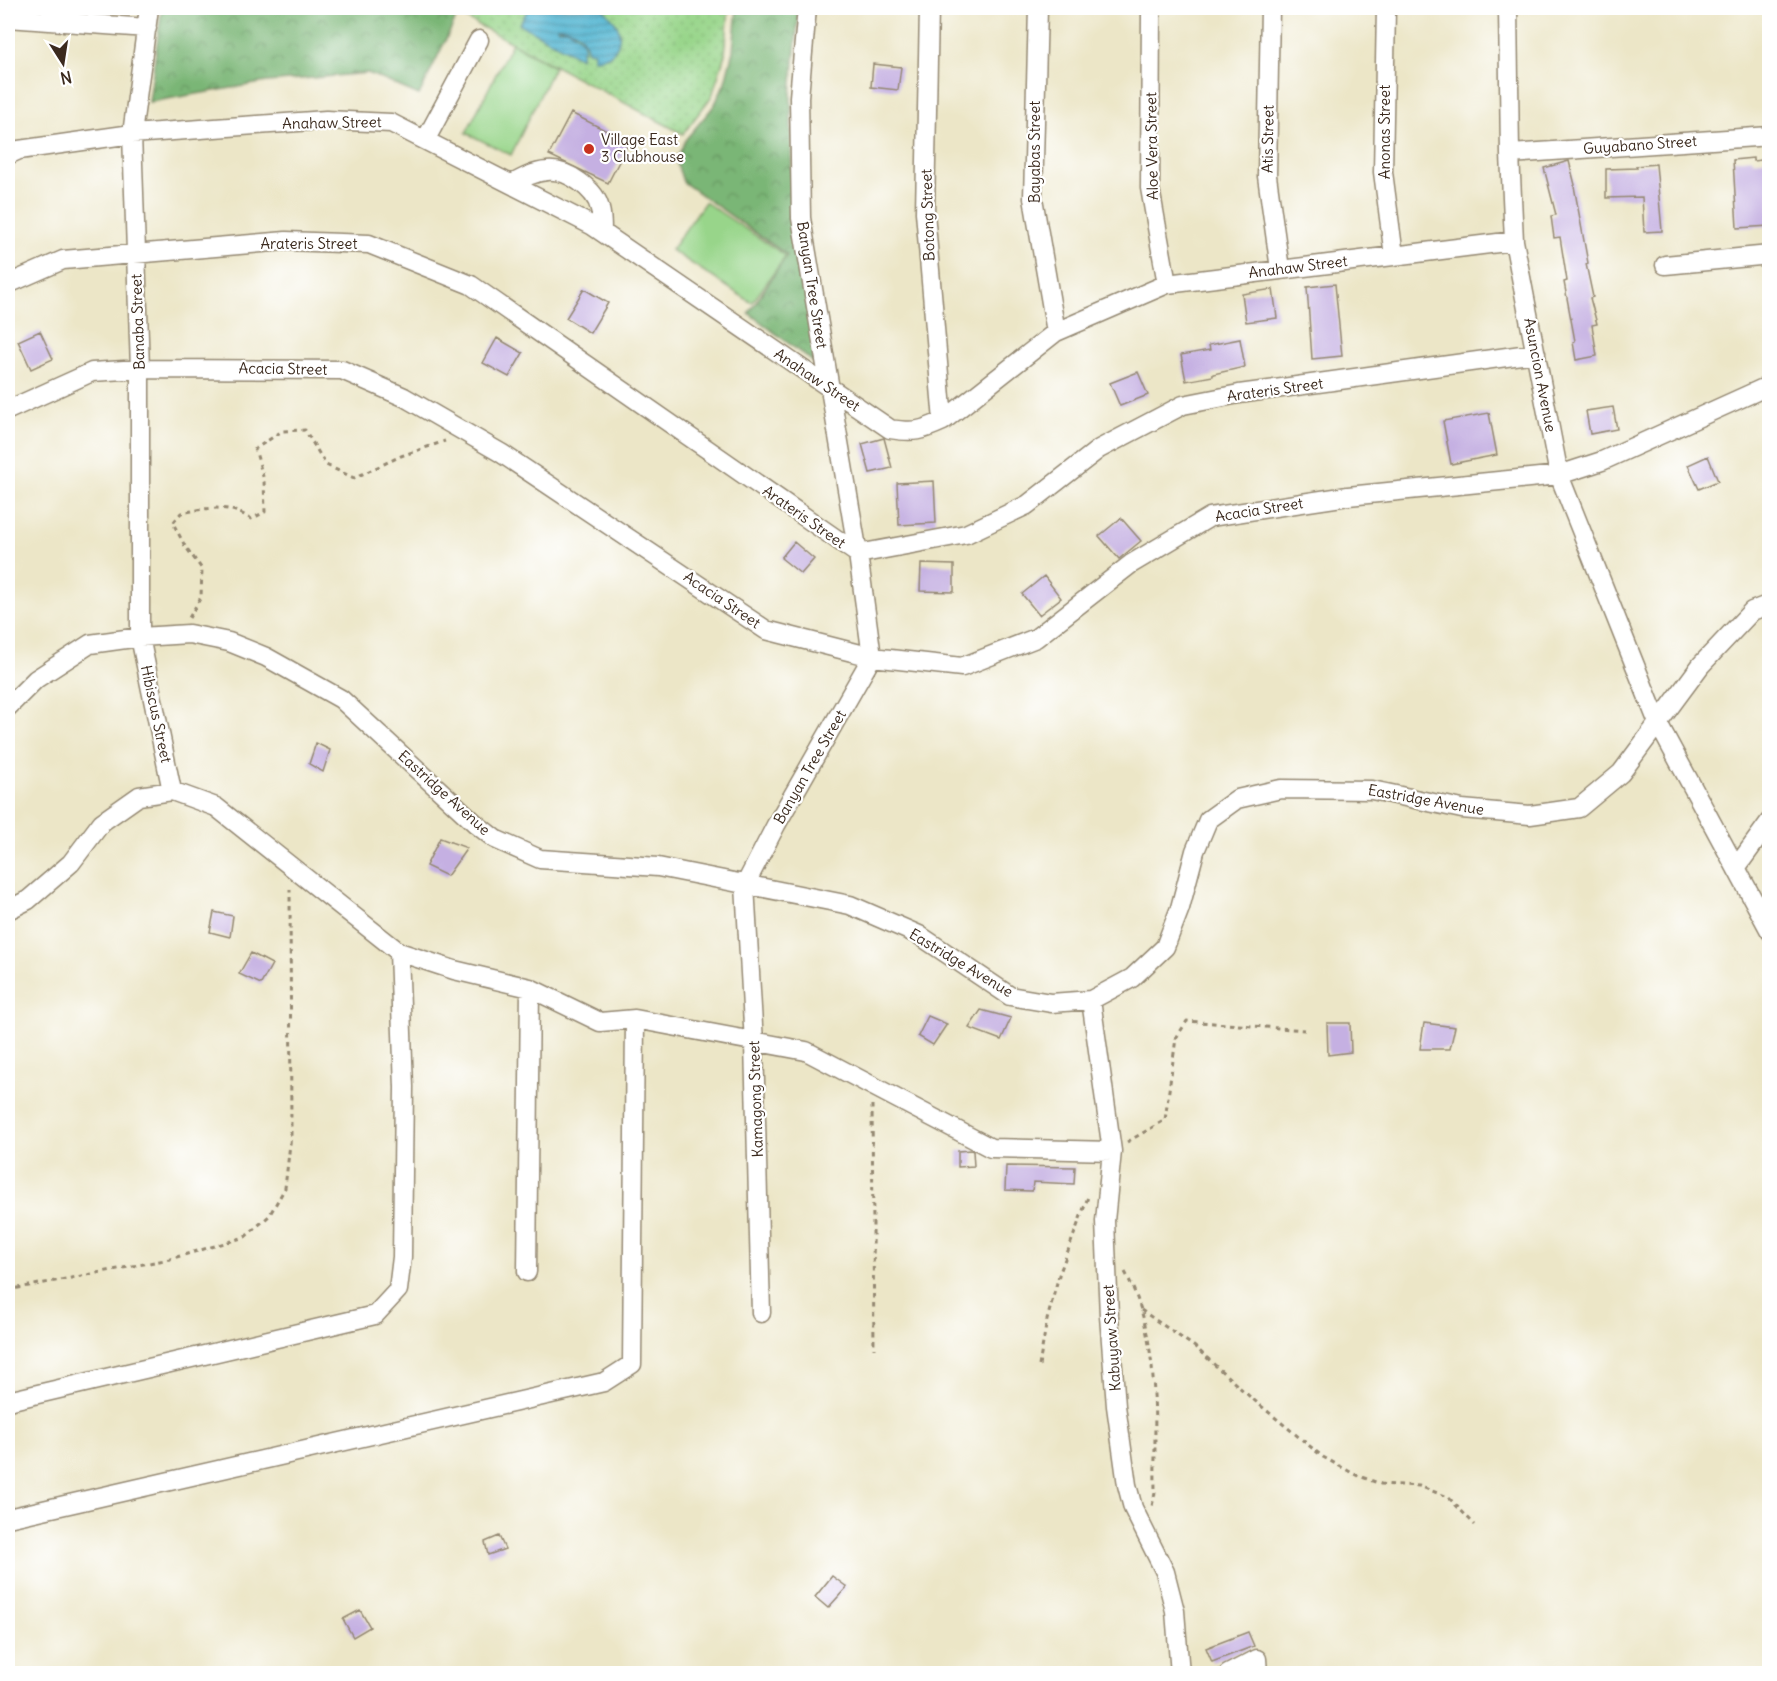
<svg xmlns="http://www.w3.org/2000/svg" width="1777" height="1681" viewBox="0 0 1777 1681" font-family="Delius,sans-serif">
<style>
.green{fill:url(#green-dots);stroke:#6a8054;stroke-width:1.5}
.forest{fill:url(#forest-crowns);stroke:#5a704a;stroke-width:1.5}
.pitch{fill:#98d58a;stroke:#6a8054;stroke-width:1.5}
.water{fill:url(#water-rules);stroke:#477078;stroke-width:1.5}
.building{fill:#c5b0e2}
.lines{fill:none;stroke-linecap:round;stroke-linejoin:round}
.minor-casing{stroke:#948872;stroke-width:21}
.path{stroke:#948872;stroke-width:3;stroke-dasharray:4.5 4.5;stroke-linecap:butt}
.minor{stroke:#fff;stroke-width:18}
.poi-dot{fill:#c8321e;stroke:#fff;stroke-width:2}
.labels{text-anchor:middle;stroke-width:4.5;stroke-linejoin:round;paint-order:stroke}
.street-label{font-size:15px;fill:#3b2a1e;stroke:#fff}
.poi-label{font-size:15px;fill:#3b2a1e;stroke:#fff;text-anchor:start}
</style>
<defs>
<pattern id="green-dots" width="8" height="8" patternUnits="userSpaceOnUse" patternTransform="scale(1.5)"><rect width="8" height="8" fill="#98d58a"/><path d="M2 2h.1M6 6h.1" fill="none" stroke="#84b777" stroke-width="1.8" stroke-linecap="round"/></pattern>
<pattern id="forest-crowns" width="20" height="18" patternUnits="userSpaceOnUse" patternTransform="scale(1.5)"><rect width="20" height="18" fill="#7ab676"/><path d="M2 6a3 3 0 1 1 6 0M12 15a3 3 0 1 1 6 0" fill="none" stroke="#659460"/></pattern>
<pattern id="water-rules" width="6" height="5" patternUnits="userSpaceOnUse" patternTransform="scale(1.5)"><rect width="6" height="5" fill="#53b6d2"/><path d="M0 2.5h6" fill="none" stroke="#4694aa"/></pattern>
</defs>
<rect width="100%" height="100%" fill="#fff"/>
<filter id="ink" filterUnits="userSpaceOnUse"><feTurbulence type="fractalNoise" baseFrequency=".0167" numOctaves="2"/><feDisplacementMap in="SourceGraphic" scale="12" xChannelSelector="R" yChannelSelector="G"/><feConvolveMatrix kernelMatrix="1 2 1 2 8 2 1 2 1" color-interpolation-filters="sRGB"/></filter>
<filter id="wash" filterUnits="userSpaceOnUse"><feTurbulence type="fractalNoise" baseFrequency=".008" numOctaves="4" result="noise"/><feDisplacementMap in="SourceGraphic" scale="24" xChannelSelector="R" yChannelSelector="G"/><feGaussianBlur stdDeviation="1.35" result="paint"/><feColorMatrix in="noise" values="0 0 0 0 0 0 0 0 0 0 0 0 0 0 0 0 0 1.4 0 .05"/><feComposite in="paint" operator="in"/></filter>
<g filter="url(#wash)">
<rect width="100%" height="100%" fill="#ece6c7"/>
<path class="green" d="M 473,8 L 729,8 L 725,54 L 712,96 L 683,134 L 467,19 Z"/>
<path class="forest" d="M 162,8 L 461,8 L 419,95 L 368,73 L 267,82 L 149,102 Z
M 737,8 L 799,8 L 791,94 L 792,222 L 824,358 L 817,365 L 749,313 L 787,255 L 683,182 L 676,160 L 686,139 L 714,106 L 725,82 L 733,51 Z"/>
<path class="pitch" d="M 512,43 L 554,67 L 511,155 L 466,133 Z
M 705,202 L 786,256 L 752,303 L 671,250 Z"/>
<path class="water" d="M 535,8 L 602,8 C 606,12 612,17 615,22 C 623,33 620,49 608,56 C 604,58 598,59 593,59 L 594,52 L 588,51 C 584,35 574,27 557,27 L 558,29 L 569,29 L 582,40 L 585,50 L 582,50 L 581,58 L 519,24 L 528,10 Z"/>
<g id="blocks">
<path class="building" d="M 873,64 L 901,67 L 898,90 L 871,87 Z
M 571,113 L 629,142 L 608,183 L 549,155 Z
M 1753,158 L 1753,161 L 1770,159 L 1770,226 L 1737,228 L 1733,160 Z
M 1569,161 L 1575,185 L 1574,186 L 1588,263 L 1586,264 L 1593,297 L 1590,298 L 1597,324 L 1592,325 L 1597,356 L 1576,360 L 1573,342 L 1575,341 L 1564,282 L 1567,281 L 1560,237 L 1554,238 L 1551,216 L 1556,215 L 1544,168 Z
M 1656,164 L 1662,231 L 1644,232 L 1642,197 L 1606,198 L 1606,169 L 1637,168 L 1636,166 Z
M 1335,284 L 1342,356 L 1312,359 L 1307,287 Z
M 584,289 L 608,303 L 590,333 L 566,318 Z
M 1273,289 L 1277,318 L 1246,322 L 1242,294 Z
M 40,331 L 53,359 L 31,369 L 18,341 Z
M 497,338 L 523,353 L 509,377 L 483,363 Z
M 1240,339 L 1245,367 L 1213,374 L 1213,376 L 1186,381 L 1181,355 L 1210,350 L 1209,345 Z
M 1138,372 L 1148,395 L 1120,406 L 1110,383 Z
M 1613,407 L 1617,429 L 1590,434 L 1586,411 Z
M 1489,413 L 1497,455 L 1451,464 L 1443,421 Z
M 884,438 L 892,468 L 870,473 L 862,444 Z
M 1708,456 L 1718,481 L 1699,489 L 1688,465 Z
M 934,481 L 936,523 L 899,525 L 897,483 Z
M 1121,518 L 1141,541 L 1119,559 L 1099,536 Z
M 794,542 L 814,559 L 801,574 L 781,558 Z
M 921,564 L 954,565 L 954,592 L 920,591 Z
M 1044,576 L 1061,598 L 1039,615 L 1022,594 Z
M 316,743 L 330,750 L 323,772 L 309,764 Z
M 440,838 L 467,848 L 447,876 L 426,866 Z
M 214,912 L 233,916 L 230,937 L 210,932 Z
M 251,953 L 272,964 L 261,984 L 239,974 Z
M 981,1010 L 1011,1018 L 1001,1040 L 969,1028 Z
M 928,1016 L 947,1024 L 933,1045 L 918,1036 Z
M 1327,1023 L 1350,1023 L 1351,1052 L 1328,1055 Z
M 1424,1023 L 1455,1027 L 1450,1049 L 1420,1049 Z
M 971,1150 L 973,1151 L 974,1166 L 958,1167 L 958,1151 Z
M 1006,1166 L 1075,1167 L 1074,1184 L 1033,1182 L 1032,1191 L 1005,1190 Z
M 499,1536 L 505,1549 L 488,1555 L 485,1542 Z
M 832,1576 L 847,1587 L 828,1608 L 815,1597 Z
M 360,1610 L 370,1627 L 353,1637 L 343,1619 Z
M 1248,1632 L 1254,1646 L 1212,1662 L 1206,1648 Z"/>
</g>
</g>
<g filter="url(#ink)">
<use href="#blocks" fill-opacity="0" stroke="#948872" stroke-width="1.5"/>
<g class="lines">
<defs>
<path id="minor" d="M 149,8 L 132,134 L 140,369 L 140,637 L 172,791
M 929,8 L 925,212 L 943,421
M 1038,8 L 1033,198 L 1056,332
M 1151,8 L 1150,188 L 1167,284
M 1270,8 L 1267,176 L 1280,269
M 1386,8 L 1383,172 L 1394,256
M 1508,8 L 1510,154 L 1514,241 L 1559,475 L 1658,723 L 1770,931
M 8,18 L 147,28
M 426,139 L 479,40
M 1510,154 L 1770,136
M 8,155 L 19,150 L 132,134 L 326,120 L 391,123 L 593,226 L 890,429 C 914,433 921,431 943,421 L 1056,332 L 1167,284 L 1514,241
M 512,184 C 523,178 534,172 547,171 C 567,169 596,189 600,209 C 602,216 602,225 602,232
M 1665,265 L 1770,255
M 8,284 L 63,260 L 286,241 L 369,244 L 471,285 L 858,554 L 966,534 L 1027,505 L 1099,449 L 1183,405 L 1239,394 L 1536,353
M 8,410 L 92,372 L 140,369 L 342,370 L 404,397 L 501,453 L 766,630 L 872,657 L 962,667 L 1036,638 L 1131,564 L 1210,517 L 1348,496 L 1559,475 L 1602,461 L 1770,385
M 8,707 L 36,679 L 90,644 L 140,637 L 189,634 L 229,642 L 266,657 L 341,699 L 476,824 L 495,839 L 540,859 L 658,867 L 850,905 L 919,935 L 1010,996 L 1051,1003 L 1091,1000 L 1132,978 L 1165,947 L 1180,908 L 1195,851 L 1208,820 L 1237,799 L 1281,789 L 1372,790 L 1462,809 L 1530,815 L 1579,808 L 1621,773 L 1701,665 L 1752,611 L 1770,604
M 1736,868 L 1770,821
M 745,885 L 776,825 L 872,657 L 858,554 L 801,218 L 799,97 L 807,8
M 745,885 L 754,1043 L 761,1313
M 8,910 L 28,900 L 71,863 L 102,822 L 139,796 L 172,791 L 216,807 L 399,952 L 454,970 L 530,988 L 600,1022 L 635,1019 L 806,1051 L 991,1148 L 1112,1151
M 1091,1000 L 1112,1151 L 1105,1221 L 1109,1316 L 1116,1406 L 1127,1485 L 1133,1508 L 1165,1572 L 1175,1611 L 1180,1674
M 527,1272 L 530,988
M 8,1401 L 375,1315 L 398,1290 L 402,1257 L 404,1087 L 399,952
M 8,1518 L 604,1382 L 632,1364 L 635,1019
M 1228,1674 L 1257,1659 L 1258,1674"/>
</defs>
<use href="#minor" class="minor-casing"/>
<path class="path" d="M 189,618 L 201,597 L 202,569 L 185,546 L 173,523 L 181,513 C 208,508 227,503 251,519 L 265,512 L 264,480 L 255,449 L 282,431 L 305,430 L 326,465 L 354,478 L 401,456 L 445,441
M 872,1105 L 874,1349
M 1127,1142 L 1165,1120 L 1176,1038 L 1187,1021 L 1305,1030
M 1125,1272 C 1161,1336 1154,1422 1155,1493 L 1152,1506
M 8,1290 L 170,1259 L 245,1237 L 269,1216 L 285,1188 L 291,1135 L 290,889
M 1141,1310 L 1195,1347 L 1249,1396 L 1323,1457 L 1356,1475 L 1381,1484 L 1419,1486 L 1448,1497 L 1475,1525
M 1039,1366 L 1047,1320 L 1059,1275 L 1088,1197"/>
<use href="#minor" class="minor"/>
</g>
</g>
<circle class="poi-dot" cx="589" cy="149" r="6"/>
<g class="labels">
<g class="street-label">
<text transform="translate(332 123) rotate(-1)" y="5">Anahaw Street</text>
<text transform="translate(1385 132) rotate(-90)" y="5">Anonas Street</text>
<text transform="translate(1268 139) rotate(-89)" y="5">Atis Street</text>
<text transform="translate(1640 145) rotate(-4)" y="5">Guyabano Street</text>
<text transform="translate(1152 146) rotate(-91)" y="5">Aloe Vera Street</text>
<text transform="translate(1035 152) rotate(-90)" y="5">Bayabas Street</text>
<text transform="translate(928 215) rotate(-92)" y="5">Botong Street</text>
<text x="309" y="249">Arateris Street</text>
<text transform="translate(1298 267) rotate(-7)" y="5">Anahaw Street</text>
<text transform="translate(812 285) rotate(81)" y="5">Banyan Tree Street</text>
<text transform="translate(138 322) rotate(-92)" y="5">Banaba Street</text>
<text transform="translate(283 369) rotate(1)" y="5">Acacia Street</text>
<text transform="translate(1540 375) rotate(79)" y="5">Asuncion Avenue</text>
<text transform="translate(817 380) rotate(34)" y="5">Anahaw Street</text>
<text transform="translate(1275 390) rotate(-8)" y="5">Arateris Street</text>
<text transform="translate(1259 510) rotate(-9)" y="5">Acacia Street</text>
<text transform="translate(804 517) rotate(35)" y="5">Arateris Street</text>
<text transform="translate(722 600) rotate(34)" y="5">Acacia Street</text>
<text transform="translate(156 714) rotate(78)" y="5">Hibiscus Street</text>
<text transform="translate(810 767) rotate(-60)" y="5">Banyan Tree Street</text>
<text transform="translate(444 793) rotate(42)" y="5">Eastridge Avenue</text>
<text transform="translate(1426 800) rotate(10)" y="5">Eastridge Avenue</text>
<text transform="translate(961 963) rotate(31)" y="5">Eastridge Avenue</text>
<text transform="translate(756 1099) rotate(-92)" y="5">Kamagong Street</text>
<text transform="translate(1112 1338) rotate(-94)" y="5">Kabuyaw Street</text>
</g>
<g class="poi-label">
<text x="601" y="145">Village East<tspan x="601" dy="17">3 Clubhouse</tspan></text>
</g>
</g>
<rect width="1777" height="1681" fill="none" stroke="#fff" stroke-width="30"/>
<g transform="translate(63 63) rotate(168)" stroke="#ffffff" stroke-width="4.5" paint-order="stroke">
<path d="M0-4.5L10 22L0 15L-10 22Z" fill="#3b2a1e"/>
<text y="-9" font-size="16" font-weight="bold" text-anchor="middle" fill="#3b2a1e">N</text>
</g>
</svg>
